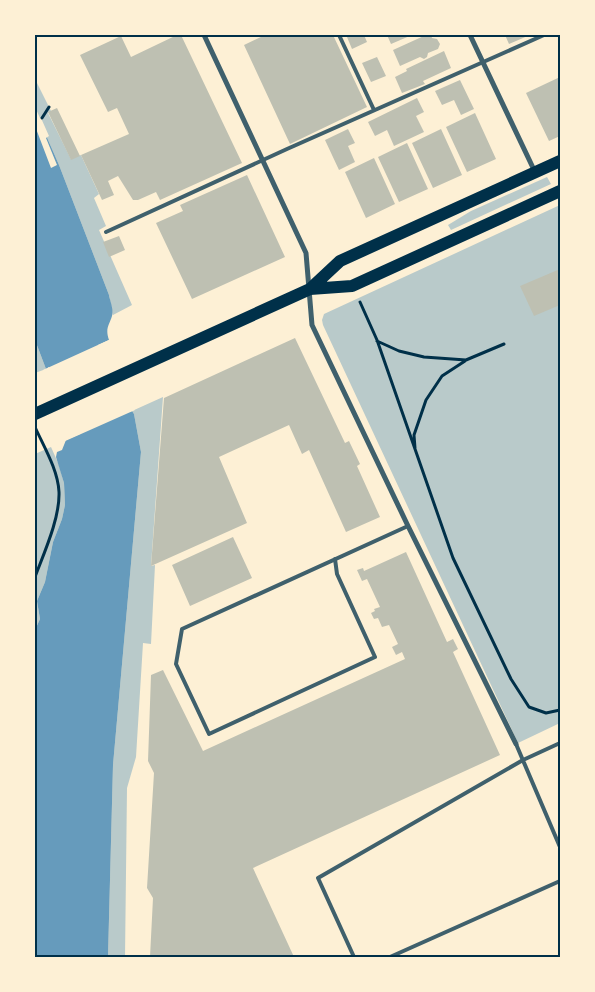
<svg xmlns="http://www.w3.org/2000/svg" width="595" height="992" viewBox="0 0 595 992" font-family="'Space Grotesk',sans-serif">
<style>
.green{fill:#b9caca}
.water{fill:#669bbc}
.pier{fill:#fdf0d5}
.building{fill:#bec0b2}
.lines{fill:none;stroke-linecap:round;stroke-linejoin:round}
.path{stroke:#003049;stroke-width:3}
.service{stroke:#3f606c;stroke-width:4}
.minor{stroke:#3f606c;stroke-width:5}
.primary{stroke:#003049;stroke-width:12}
.neatline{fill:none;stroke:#003049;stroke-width:2}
</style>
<rect width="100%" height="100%" fill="#fdf0d5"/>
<path class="green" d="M 35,79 L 51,111 L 48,113 L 71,159 L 81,155 L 99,194 L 94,198 L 106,226 L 99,230 L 132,305 L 113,315 L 109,295 L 59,165 L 35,110 Z
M 547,177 L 551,184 L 451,230 L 448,225 L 471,211 Z
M 560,205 L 560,723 L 518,743 L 323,325 L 322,320 L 324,314 Z
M 35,340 L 46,369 L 35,373 Z
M 163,397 L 151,566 L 155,565 L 151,644 L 143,643 L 136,757 L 127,788 L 125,957 L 108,957 L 113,765 L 141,452 L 134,414 L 132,411 Z
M 51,447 L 59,465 L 64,483 L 65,505 L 62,519 L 53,542 L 45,582 L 37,601 L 40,619 L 35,630 L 35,454 Z"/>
<path class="water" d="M 35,110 L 59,165 L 109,295 C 110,301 114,310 112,316 C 109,326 105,328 109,340 L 98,345 L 129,412 L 132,411 L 134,414 L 141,452 L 113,765 L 108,957 L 35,957 L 35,630 L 40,619 L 37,601 L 45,582 L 53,542 L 62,519 L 65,505 L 64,483 L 56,457 L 57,452 L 62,450 L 66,440 L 80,434 L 49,367 L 46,369 L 35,340 Z"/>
<path class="pier" d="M 35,107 L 40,118 L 41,118 L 49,136 L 46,138 L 57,165 L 51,168 L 35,126 Z
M 111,339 L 110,342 L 101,346 L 130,409 L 133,408 L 135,410 L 63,442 L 65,438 L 77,433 L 48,370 L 45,371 L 43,370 Z"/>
<path class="building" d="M 177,35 L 181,35 L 242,163 L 160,200 L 156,192 L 138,200 L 133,200 L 118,176 L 108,181 L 114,195 L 102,200 L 81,155 L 129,134 L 117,108 L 108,112 L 80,55 L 121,36 L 131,57 Z
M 265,35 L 333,35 L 367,107 L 290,144 L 244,45 Z
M 352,35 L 364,35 L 367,42 L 352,49 L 347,37 Z
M 387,35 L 412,35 L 391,44 Z
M 426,35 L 431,35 L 432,38 L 437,39 L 440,44 L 438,49 L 428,53 L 427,57 L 424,59 L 420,57 L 400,66 L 393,50 Z
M 505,35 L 530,35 L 509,44 Z
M 444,51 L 451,68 L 423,81 L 425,84 L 402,93 L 395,77 L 407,71 L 406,69 Z
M 377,57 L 386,76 L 371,82 L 362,63 Z
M 560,77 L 560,136 L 549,141 L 526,93 Z
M 460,80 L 474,109 L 461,115 L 454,100 L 442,105 L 435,91 Z
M 417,98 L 424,112 L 416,116 L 424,132 L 394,146 L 387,130 L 375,136 L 368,122 Z
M 57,108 L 80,156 L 71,160 L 48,112 Z
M 475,113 L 496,159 L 467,172 L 446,127 Z
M 348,129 L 355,143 L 348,146 L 355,162 L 339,170 L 325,140 Z
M 441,129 L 462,175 L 433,188 L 412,143 Z
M 407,143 L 428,189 L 399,202 L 378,157 Z
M 374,158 L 395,204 L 366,218 L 345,172 Z
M 247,175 L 285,257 L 192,299 L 156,223 L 183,211 L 180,205 Z
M 119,236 L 125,250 L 109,257 L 103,242 Z
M 560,269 L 560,305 L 534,316 L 520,286 Z
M 295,338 L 345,443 L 349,441 L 360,464 L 357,466 L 380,517 L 346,532 L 309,450 L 302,454 L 289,425 L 219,457 L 247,523 L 151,566 L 164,398 Z
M 233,537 L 252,578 L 190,606 L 172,565 Z
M 406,552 L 447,642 L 453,639 L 458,649 L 453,652 L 500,755 L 253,868 L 294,957 L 150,957 L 153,898 L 147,888 L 154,773 L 148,761 L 151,675 L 163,670 L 203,751 L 405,659 L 402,652 L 396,655 L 392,647 L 398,644 L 389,625 L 382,627 L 378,618 L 374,619 L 371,613 L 375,611 L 374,609 L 380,607 L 367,579 L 362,581 L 357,570 L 363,568 L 364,571 Z"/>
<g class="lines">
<path class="path" d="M 42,118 L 49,107
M 360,302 L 377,340 L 453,558 L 511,679 L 529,707 L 546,713 L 560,710
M 377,341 L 399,351 L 424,357 L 466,360 L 504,344
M 35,427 C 44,447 58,470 59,492 C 60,518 44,553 35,577
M 415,448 L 414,435 L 426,400 L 442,376 L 465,361"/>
<path class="service" d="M 339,35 L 374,110
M 106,232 L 287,149 L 544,35
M 335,559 L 337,574 L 375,657 L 209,734 L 176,664 L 182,629 L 408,526
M 516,744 L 560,847
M 354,957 L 318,878 L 523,760 L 560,743
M 390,957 L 560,881"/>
<path class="minor" d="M 204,35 L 306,253 L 312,325 L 408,526 L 516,744
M 470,35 L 535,172"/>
<path class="primary" d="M 310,289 L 352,286 L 560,191
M 35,414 L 310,289 L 340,261 L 560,161"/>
</g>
<rect width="595" height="992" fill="none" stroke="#fdf0d5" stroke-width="72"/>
<rect x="36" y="36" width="523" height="920" class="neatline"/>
</svg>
